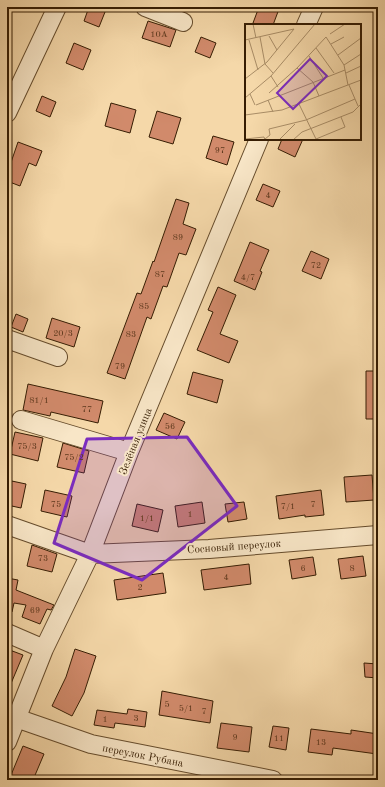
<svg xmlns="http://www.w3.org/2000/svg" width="385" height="787" viewBox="0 0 385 787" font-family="'Old Standard TT',serif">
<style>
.building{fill:#d18a6b;stroke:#361d03}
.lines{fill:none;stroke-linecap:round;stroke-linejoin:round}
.minor-casing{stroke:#664c2c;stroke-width:20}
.minor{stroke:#f8e6c7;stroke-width:18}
.marked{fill:#7b2cbf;fill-opacity:0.2;stroke:#7b2cbf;stroke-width:3;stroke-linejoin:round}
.labels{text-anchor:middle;stroke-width:4;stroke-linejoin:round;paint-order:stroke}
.number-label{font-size:9px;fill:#5d381d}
.street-label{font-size:11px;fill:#361d03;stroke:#f8e6c7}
.inset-road{fill:none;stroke:#a98d67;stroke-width:1}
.view{fill:#7b2cbf;fill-opacity:0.15;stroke:#7b2cbf;stroke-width:2}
.inset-edge{fill:none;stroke:#361d03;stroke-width:2}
</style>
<rect width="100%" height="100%" fill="#f5d8a9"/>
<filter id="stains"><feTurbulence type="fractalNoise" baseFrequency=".005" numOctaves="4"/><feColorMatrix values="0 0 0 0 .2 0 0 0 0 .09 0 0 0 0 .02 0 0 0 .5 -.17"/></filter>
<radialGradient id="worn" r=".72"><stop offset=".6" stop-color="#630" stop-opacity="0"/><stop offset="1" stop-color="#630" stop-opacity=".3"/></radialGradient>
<path class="building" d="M 89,7 L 107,7 L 99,27 L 84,21 Z
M 259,7 L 273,7 L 279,9 L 273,25 L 259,25 L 253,23 Z
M 148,21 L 176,30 L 170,47 L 142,38 Z
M 201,37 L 216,43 L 210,58 L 195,52 Z
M 74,43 L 91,50 L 83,70 L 66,63 Z
M 42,96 L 56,102 L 50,117 L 36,111 Z
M 111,103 L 136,110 L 130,133 L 105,126 Z
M 157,111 L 181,118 L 173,144 L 149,137 Z
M 213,136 L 234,142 L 227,165 L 206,158 Z
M 282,139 L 303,139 L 295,157 L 278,149 Z
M 18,142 L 42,151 L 36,166 L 29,163 L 20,186 L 7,181 L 7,174 Z
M 263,184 L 280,191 L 273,207 L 256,200 Z
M 176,199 L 189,203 L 183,224 L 196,229 L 186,255 L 179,253 L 167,287 L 163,286 L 151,319 L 147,317 L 125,379 L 107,373 L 137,293 L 141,294 L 153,261 L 154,262 Z
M 250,242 L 269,250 L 260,271 L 262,272 L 255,290 L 234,281 Z
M 311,251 L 329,259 L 321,279 L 302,271 Z
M 218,287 L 236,295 L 220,334 L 238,341 L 229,363 L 197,350 L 213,312 L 208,310 Z
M 16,314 L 28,319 L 23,332 L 11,327 Z
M 52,318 L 80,327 L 74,347 L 46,338 Z
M 366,371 L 378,371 L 378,419 L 366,419 Z
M 193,372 L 223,380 L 217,403 L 187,394 Z
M 28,384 L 103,401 L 98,423 L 51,412 L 50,416 L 23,410 Z
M 164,413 L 185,422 L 177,439 L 156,430 Z
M 15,432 L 43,438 L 38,461 L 10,454 Z
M 63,443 L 89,451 L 84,473 L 57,467 Z
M 372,475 L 374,500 L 346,502 L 344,477 Z
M 7,480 L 26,484 L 21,508 L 7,505 Z
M 45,490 L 72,496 L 67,517 L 41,511 Z
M 321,490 L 324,515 L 305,517 L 305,515 L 279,519 L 276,496 Z
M 202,502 L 205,523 L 178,527 L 175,506 Z
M 244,502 L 247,519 L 228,522 L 225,504 Z
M 137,504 L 163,510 L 158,532 L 132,526 Z
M 32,545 L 57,554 L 52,572 L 27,566 Z
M 363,556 L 366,576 L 341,579 L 338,559 Z
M 313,557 L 316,575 L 292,579 L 289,560 Z
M 249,564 L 251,584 L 204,590 L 201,570 Z
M 163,573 L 166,593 L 117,600 L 114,580 Z
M 7,578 L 18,580 L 16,590 L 54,605 L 51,610 L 47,609 L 40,624 L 22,617 L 26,605 L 14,603 L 12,612 L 7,611 Z
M 7,649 L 23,655 L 7,693 Z
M 75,649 L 96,656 L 84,693 L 72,716 L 52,706 L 66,677 Z
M 364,663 L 378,664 L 378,678 L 365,677 Z
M 162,691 L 213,701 L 210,723 L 159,715 Z
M 128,709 L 147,712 L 145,727 L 115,723 L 114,728 L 94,725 L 97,710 L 127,714 Z
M 221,723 L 252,727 L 249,752 L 217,748 Z
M 273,726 L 289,728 L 286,750 L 269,747 Z
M 311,729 L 351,734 L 351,730 L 378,734 L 377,754 L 333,748 L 332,755 L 308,752 Z
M 23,746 L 44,754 L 33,780 L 9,780 Z"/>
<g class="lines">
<defs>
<path id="minor" d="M 145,7 L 183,22
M 306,25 L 314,7
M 7,113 L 57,7
M 7,339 L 58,357
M 21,420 L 129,452
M 7,525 L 90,554 L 209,549 L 378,535
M 7,633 L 44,649
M 16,718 L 91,744 L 273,780
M 7,742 L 44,649 L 90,554 L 129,452 L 259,139"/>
</defs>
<use href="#minor" class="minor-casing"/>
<use href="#minor" class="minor"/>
</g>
<path class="marked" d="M 187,437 L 237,506 L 142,580 L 54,543 L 87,439 Z"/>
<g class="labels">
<g class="number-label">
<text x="159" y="37">10А</text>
<text x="220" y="153">97</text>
<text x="268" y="198">4</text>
<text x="178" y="240">89</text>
<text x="316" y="268">72</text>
<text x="160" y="277">87</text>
<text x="248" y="280">4/7</text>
<text x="144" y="309">85</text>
<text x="63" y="336">20/3</text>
<text x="131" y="337">83</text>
<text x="120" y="369">79</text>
<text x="39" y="403">81/1</text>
<text x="87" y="412">77</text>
<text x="170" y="429">56</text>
<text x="27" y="449">75/3</text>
<text x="74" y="460">75/2</text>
<text x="56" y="507">75</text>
<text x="313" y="507">7</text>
<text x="288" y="509">7/1</text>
<text x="190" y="517">1</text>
<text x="147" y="521">1/1</text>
<text x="43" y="561">73</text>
<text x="303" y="571">6</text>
<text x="352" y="571">8</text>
<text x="226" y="580">4</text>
<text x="140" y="590">2</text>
<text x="35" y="613">69</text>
<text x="167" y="707">5</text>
<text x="186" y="711">5/1</text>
<text x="204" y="714">7</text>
<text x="136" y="721">3</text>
<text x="105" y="722">1</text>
<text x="235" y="740">9</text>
<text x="279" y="741">11</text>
<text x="321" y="745">13</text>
</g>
<g class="street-label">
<text transform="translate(135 441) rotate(-68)" y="4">Зелёная улица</text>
<text transform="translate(234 546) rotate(-4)" y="4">Сосновый переулок</text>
<text transform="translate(143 755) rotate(11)" y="4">переулок Рубана</text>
</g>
</g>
<g transform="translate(245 24)">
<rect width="116" height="116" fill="#f5d8a9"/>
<path class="inset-road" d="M 8,0 L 11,14M 85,10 L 100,0M 24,12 L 32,26M 15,13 L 20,40M 0,16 L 49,5 L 22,38 L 0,55M 4,16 L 13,46M 86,20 L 99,13M 71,24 L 89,49M 93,31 L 116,14M 64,32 L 78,54M 20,40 L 28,49M 99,41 L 116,30M 101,49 L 116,42M 26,52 L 33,63M 104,61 L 113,82M 24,69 L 52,44M 5,70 L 10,81M 74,72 L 68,58 L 52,44 L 81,13 L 99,41 L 103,61M 0,74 L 26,52 L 70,0M 23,76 L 28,88M 54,80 L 71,115M 11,81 L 100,46M 0,91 L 37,86 L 116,56M 0,115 L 19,113 L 20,116M 20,115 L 25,111 L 24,105 L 61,96 L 110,75M 71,115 L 100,103 L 96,93M 34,116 L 50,100M 48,116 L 57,108 L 108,88 L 116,80"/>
<path class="view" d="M 65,35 L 82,52 L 48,85 L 32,69 Z"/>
<rect width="116" height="116" class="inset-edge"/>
</g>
<rect width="385" height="787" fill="none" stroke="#f5d8a9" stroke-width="24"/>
<rect x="8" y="8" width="369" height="771" fill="none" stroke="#361d03" stroke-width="2"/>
<rect x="12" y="12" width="361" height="763" fill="none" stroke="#361d03"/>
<rect width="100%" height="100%" filter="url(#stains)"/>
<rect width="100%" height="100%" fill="url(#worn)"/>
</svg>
